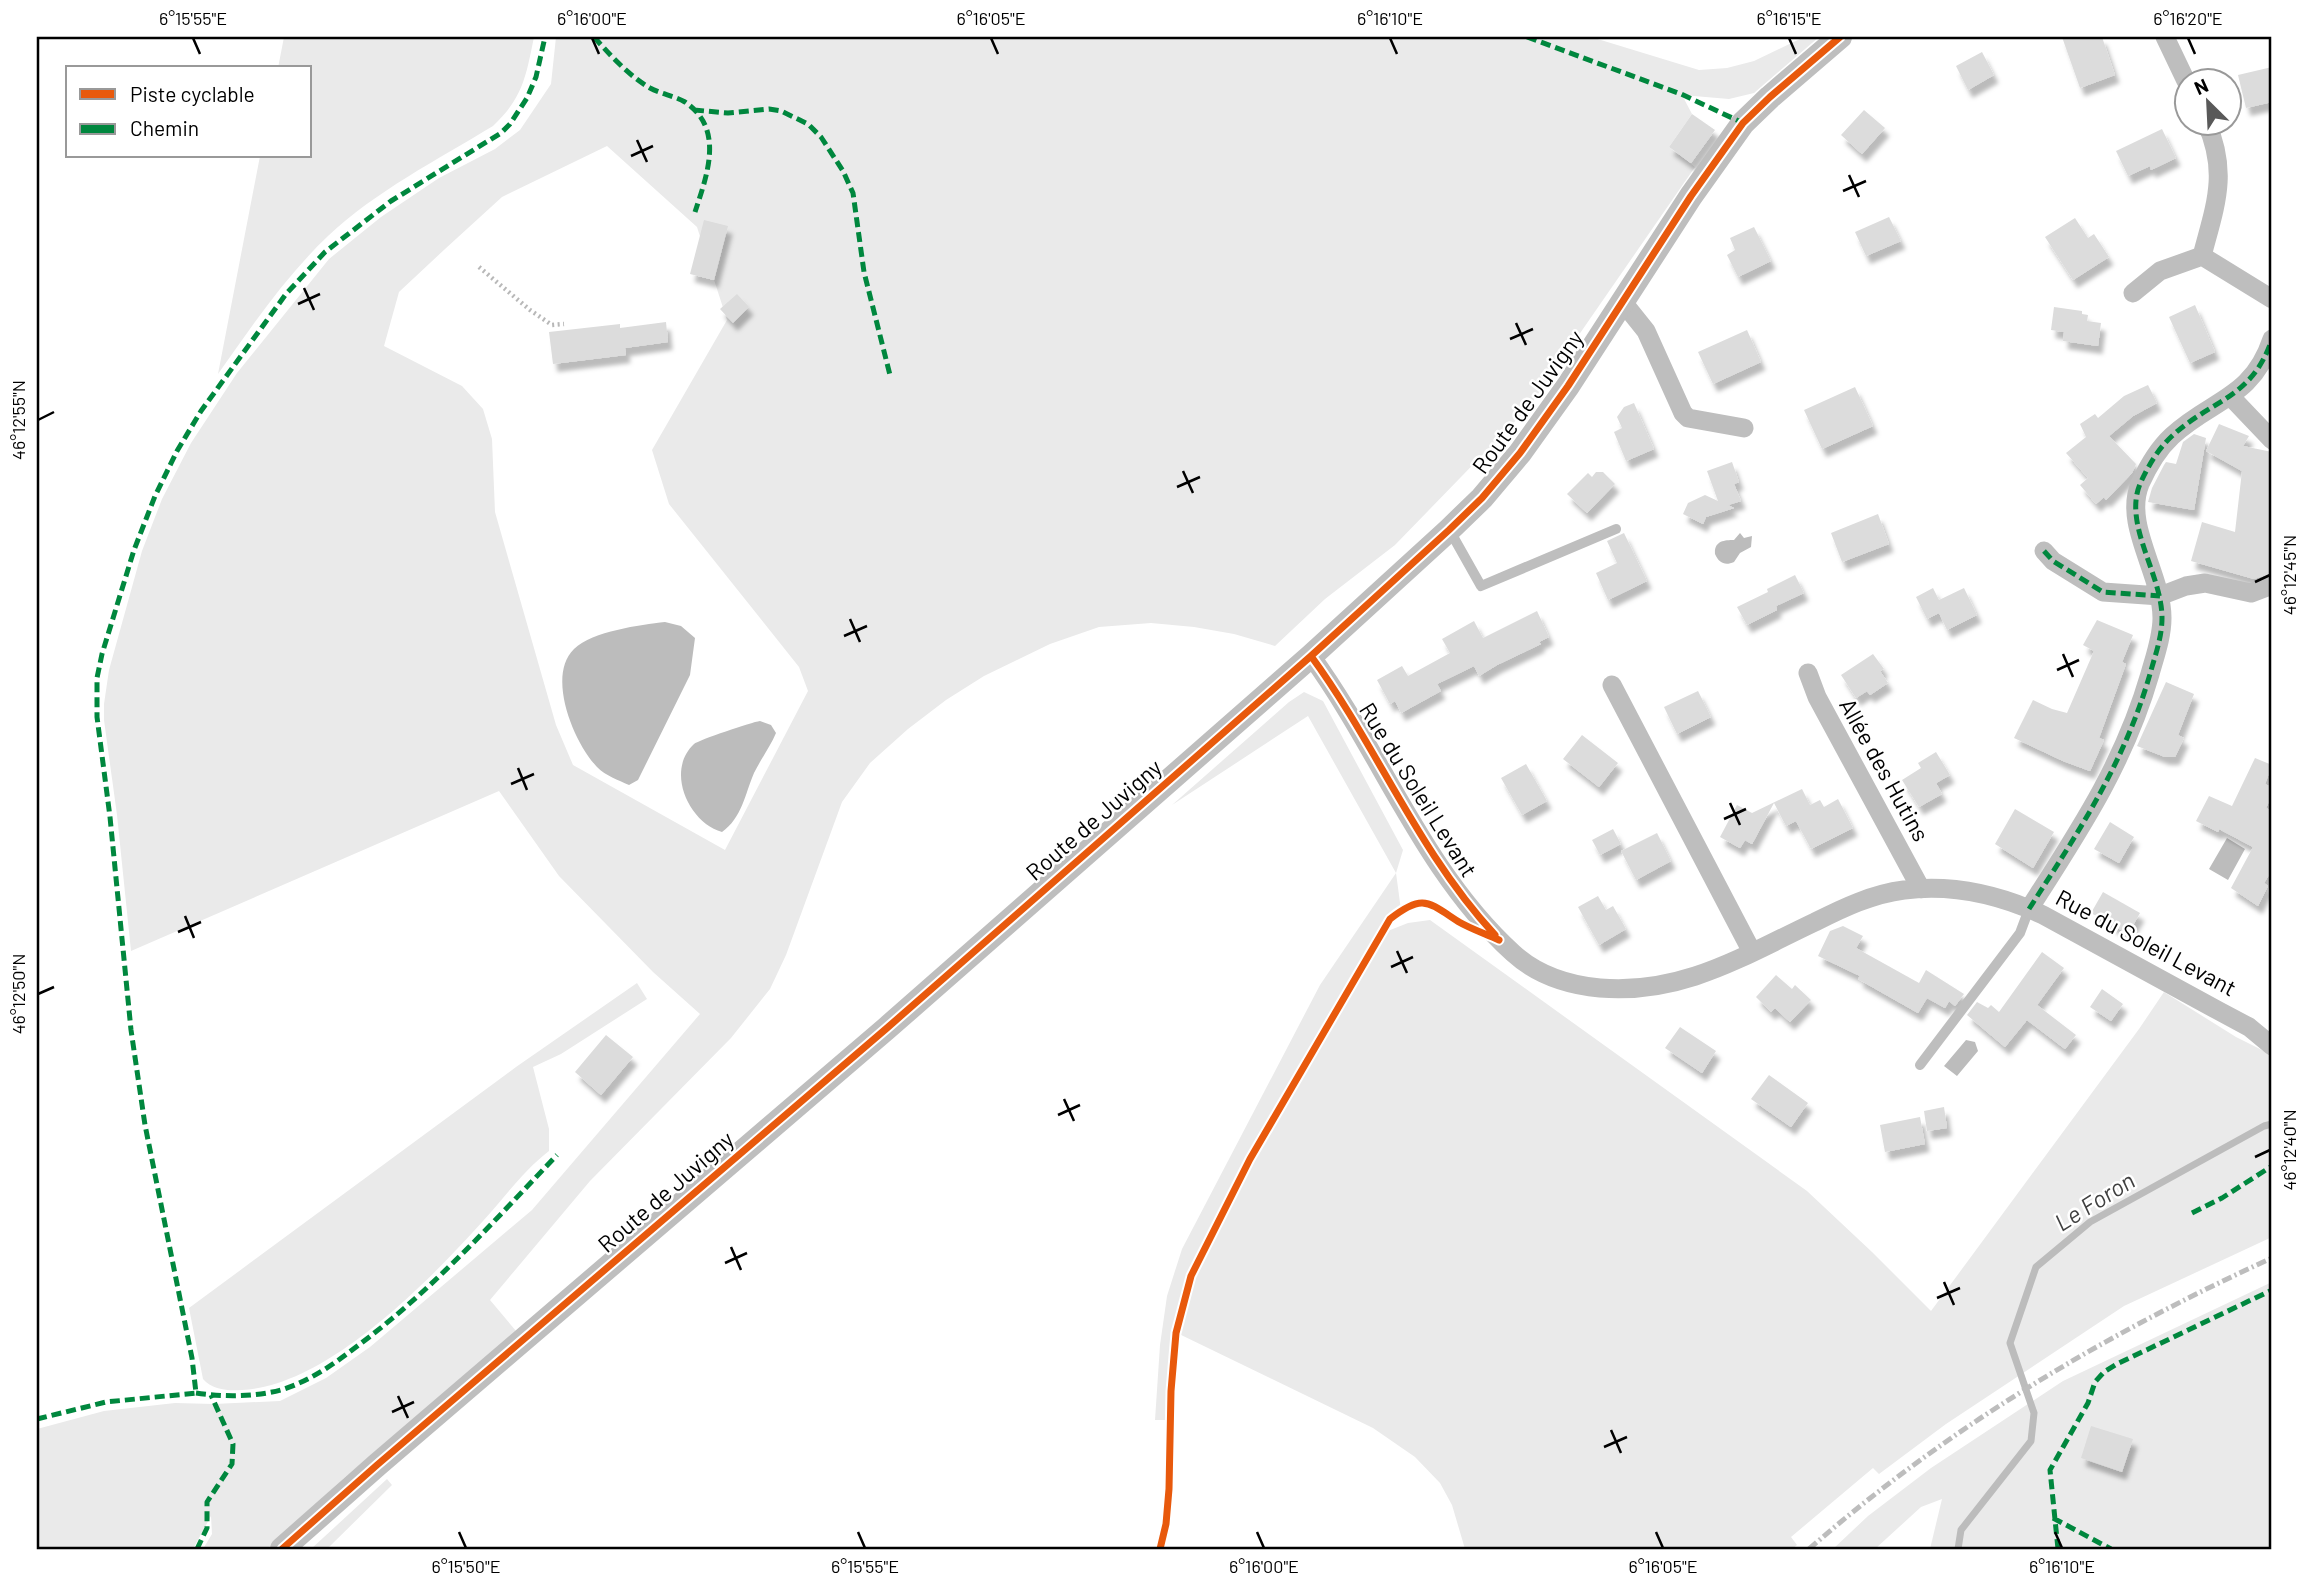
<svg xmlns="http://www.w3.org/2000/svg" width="2309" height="1586" viewBox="0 0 2309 1586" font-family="Barlow,sans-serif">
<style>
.green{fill:#eaeaea;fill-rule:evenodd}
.water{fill:#bcbcbc}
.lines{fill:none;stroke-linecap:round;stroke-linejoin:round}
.stream{stroke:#bcbcbc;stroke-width:7}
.building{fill:#dcdcdc;filter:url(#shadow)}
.path{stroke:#b8b8b8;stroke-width:4.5;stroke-dasharray:2 3.5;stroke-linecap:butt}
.service{stroke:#bebebe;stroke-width:10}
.minor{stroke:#bebebe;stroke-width:19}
.tertiary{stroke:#bebebe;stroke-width:24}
.rail{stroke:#bdbdbd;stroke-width:5;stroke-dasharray:10 3.5 2 3.5;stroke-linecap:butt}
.quiet{stroke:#00873e;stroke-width:5;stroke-dasharray:10 5;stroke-linecap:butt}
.cycleway-casing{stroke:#fff;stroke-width:11}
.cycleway{stroke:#e8590c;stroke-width:7}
.ticks{fill:none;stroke:#000;stroke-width:2.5}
.labels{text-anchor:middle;stroke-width:5;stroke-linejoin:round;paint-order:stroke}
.street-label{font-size:23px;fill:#000;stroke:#fff}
.water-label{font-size:24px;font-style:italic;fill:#404040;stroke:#fff}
.neatline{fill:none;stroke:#000;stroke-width:2.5}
.ticks-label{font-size:18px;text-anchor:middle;fill:#000}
</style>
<defs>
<filter id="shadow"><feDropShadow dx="4.5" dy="8" stdDeviation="2" flood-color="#0004"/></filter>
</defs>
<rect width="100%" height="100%" fill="#fff"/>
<path class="green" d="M 284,37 L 534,37 C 526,76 523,98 493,126 C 437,160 376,191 328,236 C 285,277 252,326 218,374 L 260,156 L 310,156 L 310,68 L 278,68 Z
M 556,37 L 1591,37 L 1699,70 L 1727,68 L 1754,61 L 1804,37 L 1819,37 L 1754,93 L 1729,99 L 1682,95 L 1692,114 L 1669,147 L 1695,167 L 1529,407 L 1395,545 L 1325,599 L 1275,646 L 1234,634 L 1194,627 L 1151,623 L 1099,627 L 1050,644 L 984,676 L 946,700 L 908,729 L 870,763 L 842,802 L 786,955 L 770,989 L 731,1038 L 590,1181 L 490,1300 L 516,1331 L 344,1478 L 267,1549 L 203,1549 L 212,1534 L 211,1516 L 193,1549 L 37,1549 L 37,1429 L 104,1411 L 175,1403 L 214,1404 L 280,1401 L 326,1378 L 370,1347 L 532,1210 L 700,1014 L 653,972 L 559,876 L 499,791 L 131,951 L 117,815 L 104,720 L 104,704 L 109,670 L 142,551 L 162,499 L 191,443 L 237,373 L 329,259 L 381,217 L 439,178 L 495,149 L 520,130 L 551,84 ZM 607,146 L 697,227 L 727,320 L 652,450 L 669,504 L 799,667 L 808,691 L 725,850 L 573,765 L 556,725 L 495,512 L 492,439 L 483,409 L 462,386 L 384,346 L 399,292 L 445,249 L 502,197 Z
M 1304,692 L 1323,701 L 1403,850 L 1396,873 L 1401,910 L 1390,919 L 1380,934 L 1408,923 L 1430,920 L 1807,1191 L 1872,1252 L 1931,1311 L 2139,1029 L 2164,992 L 2236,1037 L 2272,1055 L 2272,1237 L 2124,1306 L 1946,1424 L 1879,1474 L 1873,1468 L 1791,1537 L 1797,1545 L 1792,1549 L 1465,1549 L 1452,1505 L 1440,1483 L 1415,1457 L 1373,1428 L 1177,1333 L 1170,1420 L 1155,1420 L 1160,1345 L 1167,1296 L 1182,1249 L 1320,985 L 1396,873 L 1308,716 L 1172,805 L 1289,702 Z
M 637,983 L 647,999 L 561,1054 L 533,1067 L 549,1129 L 549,1151 C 524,1170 504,1198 483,1221 C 428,1282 327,1386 242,1390 C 229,1391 212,1390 203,1379 L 189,1308 L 516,1067 Z
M 2272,1282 L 2272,1549 L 1930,1549 L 1942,1499 L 1921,1507 L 1875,1549 L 1833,1549 L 1868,1516 L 1931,1468 L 2063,1381 Z
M 387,1479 L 392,1485 L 327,1549 L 311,1549 Z"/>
<path class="water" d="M 1740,533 L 1744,538 L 1752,536 L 1751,547 L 1740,553 L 1734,562 C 1725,566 1719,563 1715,554 C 1714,541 1724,540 1734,540 Z
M 665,622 L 681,626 L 695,638 L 690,675 L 638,780 L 629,785 C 618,780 606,776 597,767 C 574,743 546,676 574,649 C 593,631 640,625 665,622 Z
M 760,721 L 771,725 L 776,733 C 770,747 761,759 754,773 C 745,794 742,818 722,832 C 689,823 665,771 694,744 C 699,740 752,722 760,721 Z
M 2227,838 L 2245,849 L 2228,880 L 2209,869 Z
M 1966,1040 L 1975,1042 L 1978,1051 L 1957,1076 L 1944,1066 Z"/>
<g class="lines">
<path class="stream" d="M 1958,1549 L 1961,1530 L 2031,1441 L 2034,1413 L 2010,1343 L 2036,1267 L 2090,1222 L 2264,1126 L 2272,1124"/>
</g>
<path class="building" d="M 2062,37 L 2102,37 L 2115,75 L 2080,88 Z
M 1982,52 L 1994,75 L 1968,90 L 1956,66 Z
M 2272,67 L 2272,102 L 2246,108 L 2238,75 Z
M 1864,110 L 1885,128 L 1862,154 L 1841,135 Z
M 1692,114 L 1715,130 L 1691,163 L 1669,147 Z
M 2162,129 L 2176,158 L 2151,170 L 2150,166 L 2128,176 L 2116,151 Z
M 1889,217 L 1901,241 L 1866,256 L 1855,232 Z
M 2075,218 L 2088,238 L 2094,234 L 2109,257 L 2073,280 L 2045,237 Z
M 704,220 L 728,226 L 714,280 L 690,274 Z
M 1754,227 L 1771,261 L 1738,277 L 1727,255 L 1735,250 L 1730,238 Z
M 737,294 L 749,307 L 733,323 L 720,309 Z
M 2195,305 L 2215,352 L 2190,363 L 2169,317 Z
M 2054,307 L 2082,311 L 2082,314 L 2088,315 L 2087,321 L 2101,323 L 2098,346 L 2063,341 L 2064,332 L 2051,330 Z
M 666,322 L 668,342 L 625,348 L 626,355 L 553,364 L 549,332 L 620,324 L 620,328 Z
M 1747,330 L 1761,362 L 1713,384 L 1698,352 Z
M 2148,385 L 2157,403 L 2133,416 L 2109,436 L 2136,464 L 2132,473 L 2106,500 L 2104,497 L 2096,504 L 2080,485 L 2088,478 L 2066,453 L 2086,437 L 2080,424 L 2095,414 L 2098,418 L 2124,396 Z
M 1855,387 L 1873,426 L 1822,449 L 1804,410 Z
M 1634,403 L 1654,449 L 1626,461 L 1614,432 L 1622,428 L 1617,417 L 1624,407 Z
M 2219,424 L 2249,436 L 2243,446 L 2272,452 L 2272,573 L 2254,579 L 2191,561 L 2202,522 L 2235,532 L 2242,471 L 2206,451 Z
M 2194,434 L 2206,438 L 2194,510 L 2148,502 L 2152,488 L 2164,465 L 2166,462 L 2176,464 L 2183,442 Z
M 1732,462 L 1739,482 L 1734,484 L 1741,501 L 1728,505 L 1734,508 L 1706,517 L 1703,524 L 1683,514 L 1688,503 L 1705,495 L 1718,501 L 1707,471 Z
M 1596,472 L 1603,472 L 1615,484 L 1587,513 L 1567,494 L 1588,473 L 1592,477 Z
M 1878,514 L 1889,544 L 1842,562 L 1831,533 Z
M 1624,533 L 1647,581 L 1608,600 L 1596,573 L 1617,563 L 1607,541 Z
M 1795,575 L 1804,593 L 1776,606 L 1777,610 L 1747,625 L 1737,607 L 1768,592 L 1767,589 Z
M 1933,588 L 1939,600 L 1964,588 L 1977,615 L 1947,630 L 1939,613 L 1927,619 L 1916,597 Z
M 1537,611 L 1549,637 L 1539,642 L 1541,644 L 1497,665 L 1479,676 L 1474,666 L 1437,684 L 1441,691 L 1401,713 L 1395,701 L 1390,704 L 1377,680 L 1402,666 L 1408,676 L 1450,653 L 1442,639 L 1474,621 L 1483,638 Z
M 2097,620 L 2133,635 L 2122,662 L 2126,664 L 2099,738 L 2104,740 L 2090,771 L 2063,761 L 2014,738 L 2033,700 L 2052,709 L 2067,713 L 2094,651 L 2083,645 Z
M 1873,654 L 1884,669 L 1880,671 L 1888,683 L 1870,695 L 1867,691 L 1856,698 L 1841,675 Z
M 2166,682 L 2194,694 L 2178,735 L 2184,738 L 2175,757 L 2165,757 L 2137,746 Z
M 1698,691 L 1711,717 L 1677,734 L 1664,707 Z
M 1582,735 L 1618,763 L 1599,787 L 1563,759 Z
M 1936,752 L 1950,775 L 1936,783 L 1942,794 L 1919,807 L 1902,780 L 1921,768 L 1918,763 Z
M 2255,758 L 2272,765 L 2265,784 L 2272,788 L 2272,795 L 2266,808 L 2272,811 L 2272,870 L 2264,883 L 2268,886 L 2258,906 L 2231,888 L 2253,847 L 2219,829 L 2218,832 L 2196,821 L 2209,796 L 2232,806 Z
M 1526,764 L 1547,801 L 1522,815 L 1501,778 Z
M 1802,789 L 1810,805 L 1820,800 L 1824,807 L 1838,799 L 1853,828 L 1811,849 L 1796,821 L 1786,826 L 1774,803 L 1752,844 L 1745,840 L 1740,848 L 1720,837 L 1737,805 L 1752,813 Z
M 2015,809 L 2054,832 L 2033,868 L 1995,844 Z
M 2110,822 L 2134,837 L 2119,863 L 2094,849 Z
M 1613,829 L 1621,844 L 1600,855 L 1592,840 Z
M 1657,833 L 1671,861 L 1636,880 L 1621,851 Z
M 2103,892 L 2140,913 L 2128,934 L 2091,913 Z
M 1598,896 L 1606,910 L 1613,906 L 1626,929 L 1599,945 L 1578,907 Z
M 1843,926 L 1863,936 L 1856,948 L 1919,983 L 1926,970 L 1964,994 L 1955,1006 L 1949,1001 L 1945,1008 L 1927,998 L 1918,1013 L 1858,979 L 1860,976 L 1818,956 L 1830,931 Z
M 2042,952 L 2064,968 L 2037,1005 L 2076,1035 L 2065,1049 L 2027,1020 L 2005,1047 L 1967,1015 L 1977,1002 L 1988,1008 L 1991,1005 L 1999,1012 Z
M 1776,975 L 1792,989 L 1795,985 L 1811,1000 L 1790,1022 L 1775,1008 L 1771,1012 L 1756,997 Z
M 2102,989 L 2123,1004 L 2111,1021 L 2090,1007 Z
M 1680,1027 L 1716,1051 L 1702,1073 L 1665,1048 Z
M 606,1035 L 633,1057 L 601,1095 L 575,1072 Z
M 1769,1075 L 1808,1103 L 1791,1127 L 1751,1099 Z
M 1944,1107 L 1947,1128 L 1927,1131 L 1924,1111 Z
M 1920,1117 L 1925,1144 L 1885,1152 L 1880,1125 Z
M 2091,1426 L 2133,1439 L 2122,1472 L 2081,1458 Z"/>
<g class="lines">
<path class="path" d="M 479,267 L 530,310 L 552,325 L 564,324"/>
<path class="service" d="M 1450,531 L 1481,586 L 1616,529
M 1920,1065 L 2020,933 L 2029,909"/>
<path class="minor" d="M 2165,37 L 2186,81
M 2206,122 C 2229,173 2215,206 2202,256 L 2272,299
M 2133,293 L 2160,271 L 2202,256
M 1622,301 L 1646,331 L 1683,413 L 1688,418 L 1744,428
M 2231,397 L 2272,440
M 2044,551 L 2053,561 L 2103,592 L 2160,596 L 2186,586 L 2205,583 L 2251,593 L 2272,585
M 1311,656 C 1381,752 1423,871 1513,953 C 1537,975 1568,985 1600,988 C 1682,995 1743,956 1815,922 C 1843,908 1872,894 1904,890 C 1952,884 2000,895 2043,915 L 2219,1011 L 2249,1027 L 2272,1046
M 1808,673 L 1817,697 L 1921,889
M 1612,685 L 1752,952
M 2029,909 C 2079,831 2124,764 2150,674 C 2155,656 2162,637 2162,618 C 2162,574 2123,525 2140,484 C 2148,466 2158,449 2172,436 C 2212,399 2252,399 2272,339"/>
<path class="tertiary" d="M 282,1549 L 377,1465 L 887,1028 L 1311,656 L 1449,530 L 1482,498 L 1520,453 L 1568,386 L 1691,196 L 1743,123 L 1770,97 L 1840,37"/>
<path class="rail" d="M 1809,1549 C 1947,1428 2105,1334 2272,1258"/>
<path class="quiet" d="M 594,37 C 611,56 628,75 650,88 C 661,94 675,96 685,102 C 725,129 707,175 695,212
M 1527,37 L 1681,94 L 1743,123
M 694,110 L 728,113 L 769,109 L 781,111 L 808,124 L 821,137 L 843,171 L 853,193 L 864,272 L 890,375
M 2044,551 L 2053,561 L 2103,592 L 2160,596
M 2029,909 C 2079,831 2124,764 2150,674 C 2155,656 2162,637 2162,618 C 2162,574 2123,525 2140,484 C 2148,466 2158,449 2172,436 C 2212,399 2252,399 2272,339
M 2192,1213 L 2222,1198 L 2272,1166
M 196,1393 C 224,1397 254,1397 281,1390 C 313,1380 338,1361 364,1341 C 435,1287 495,1220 557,1155
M 37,1419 L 106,1402 L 196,1393 L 192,1358 L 145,1125 L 131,1030 L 110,817 L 97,717 L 97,678 L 102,654 L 134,550 L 155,496 L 177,451 L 201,411 L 286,294 L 325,252 L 391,201 L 501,133 L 510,124 L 527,98 L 536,77 L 545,37
M 2053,1518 L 2111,1549
M 197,1549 L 207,1528 L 207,1502 L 232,1464 L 233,1444 L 211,1395
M 2058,1549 L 2050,1470 L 2088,1403 L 2095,1382 L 2104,1372 L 2117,1364 L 2272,1290"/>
<defs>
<path id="cycleway" d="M 1311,656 C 1377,746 1418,852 1495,935
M 282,1549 L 377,1465 L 887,1028 L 1311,656 L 1449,530 L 1482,498 L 1520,453 L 1568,386 L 1691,196 L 1743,123 L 1770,97 L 1840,37
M 1160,1549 L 1166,1524 L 1169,1489 L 1171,1391 L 1176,1333 L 1191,1276 L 1250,1159 L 1390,919 C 1423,893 1428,902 1459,922 C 1471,929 1486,934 1499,940"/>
</defs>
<use href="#cycleway" class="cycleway-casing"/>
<use href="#cycleway" class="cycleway"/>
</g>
<path class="ticks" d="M 193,38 L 200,54M 592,38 L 599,54M 991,38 L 998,54M 1390,38 L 1397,54M 1789,38 L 1796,54M 2188,38 L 2195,54M 637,140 L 647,162M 631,156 L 653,146M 1849,175 L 1859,197M 1843,191 L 1866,181M 304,288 L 314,310M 298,304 L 320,294M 1516,323 L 1526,345M 1510,339 L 1533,329M 38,420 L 54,412M 1183,471 L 1193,493M 1177,487 L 1200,477M 2255,582 L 2270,575M 850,619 L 860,642M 844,636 L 867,626M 2063,654 L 2073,677M 2057,670 L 2079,660M 518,768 L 527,790M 511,784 L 534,774M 1730,803 L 1740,825M 1724,819 L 1746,809M 185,916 L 194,938M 178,932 L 201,922M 1397,951 L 1407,973M 1391,967 L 1413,957M 38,994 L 54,987M 1064,1099 L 1074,1121M 1058,1115 L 1080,1105M 2255,1157 L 2270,1150M 731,1247 L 741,1270M 725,1263 L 747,1253M 1944,1282 L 1954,1305M 1937,1298 L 1960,1288M 398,1396 L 408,1418M 392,1412 L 414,1402M 1611,1430 L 1621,1453M 1604,1447 L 1627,1437M 459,1532 L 466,1548M 858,1532 L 865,1548M 1257,1532 L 1264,1548M 1656,1532 L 1663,1548M 2055,1532 L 2062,1548"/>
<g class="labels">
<g class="street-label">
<text transform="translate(1528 402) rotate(-54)" y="8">Route de Juvigny</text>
<text transform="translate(1884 770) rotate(61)" y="8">Allée des Hutins</text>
<text transform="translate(1418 790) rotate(58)" y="8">Rue du Soleil Levant</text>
<text transform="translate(1094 820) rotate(-41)" y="8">Route de Juvigny</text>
<text transform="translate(2146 943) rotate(28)" y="8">Rue du Soleil Levant</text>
<text transform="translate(666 1192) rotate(-41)" y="8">Route de Juvigny</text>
</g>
<g class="water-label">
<text transform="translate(2095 1202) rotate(-32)" y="8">Le Foron</text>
</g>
</g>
<rect width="2309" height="1586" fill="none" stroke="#ffffff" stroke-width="77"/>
<rect x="66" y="66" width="245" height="91" fill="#ffffff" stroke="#999999" stroke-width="2"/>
<rect x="80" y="89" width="35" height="10" fill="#e8590c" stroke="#999999" stroke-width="2"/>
<text x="130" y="102" font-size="21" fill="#000000">Piste cyclable</text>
<rect x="80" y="124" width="35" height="10" fill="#00873e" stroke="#999999" stroke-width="2"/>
<text x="130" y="136" font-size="21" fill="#000000">Chemin</text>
<g transform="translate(2208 102) rotate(336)"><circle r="33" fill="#ffffff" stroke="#999999" stroke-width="2"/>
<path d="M0-5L12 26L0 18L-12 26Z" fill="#595959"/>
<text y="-10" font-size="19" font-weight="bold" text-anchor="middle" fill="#000000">N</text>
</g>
<rect x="38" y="38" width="2232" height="1510" class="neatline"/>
<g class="ticks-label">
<text x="193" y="25">6°15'55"E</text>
<text x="592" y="25">6°16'00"E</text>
<text x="991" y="25">6°16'05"E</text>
<text x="1390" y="25">6°16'10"E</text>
<text x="1789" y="25">6°16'15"E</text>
<text x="2188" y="25">6°16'20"E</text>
<text transform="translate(19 420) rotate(-90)" y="6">46°12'55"N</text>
<text transform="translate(2290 575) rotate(-90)" y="6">46°12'45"N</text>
<text transform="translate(19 994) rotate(-90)" y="6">46°12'50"N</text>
<text transform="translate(2290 1150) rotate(-90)" y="6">46°12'40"N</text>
<text x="466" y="1573">6°15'50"E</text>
<text x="865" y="1573">6°15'55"E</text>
<text x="1264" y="1573">6°16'00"E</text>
<text x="1663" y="1573">6°16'05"E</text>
<text x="2062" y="1573">6°16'10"E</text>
</g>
</svg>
